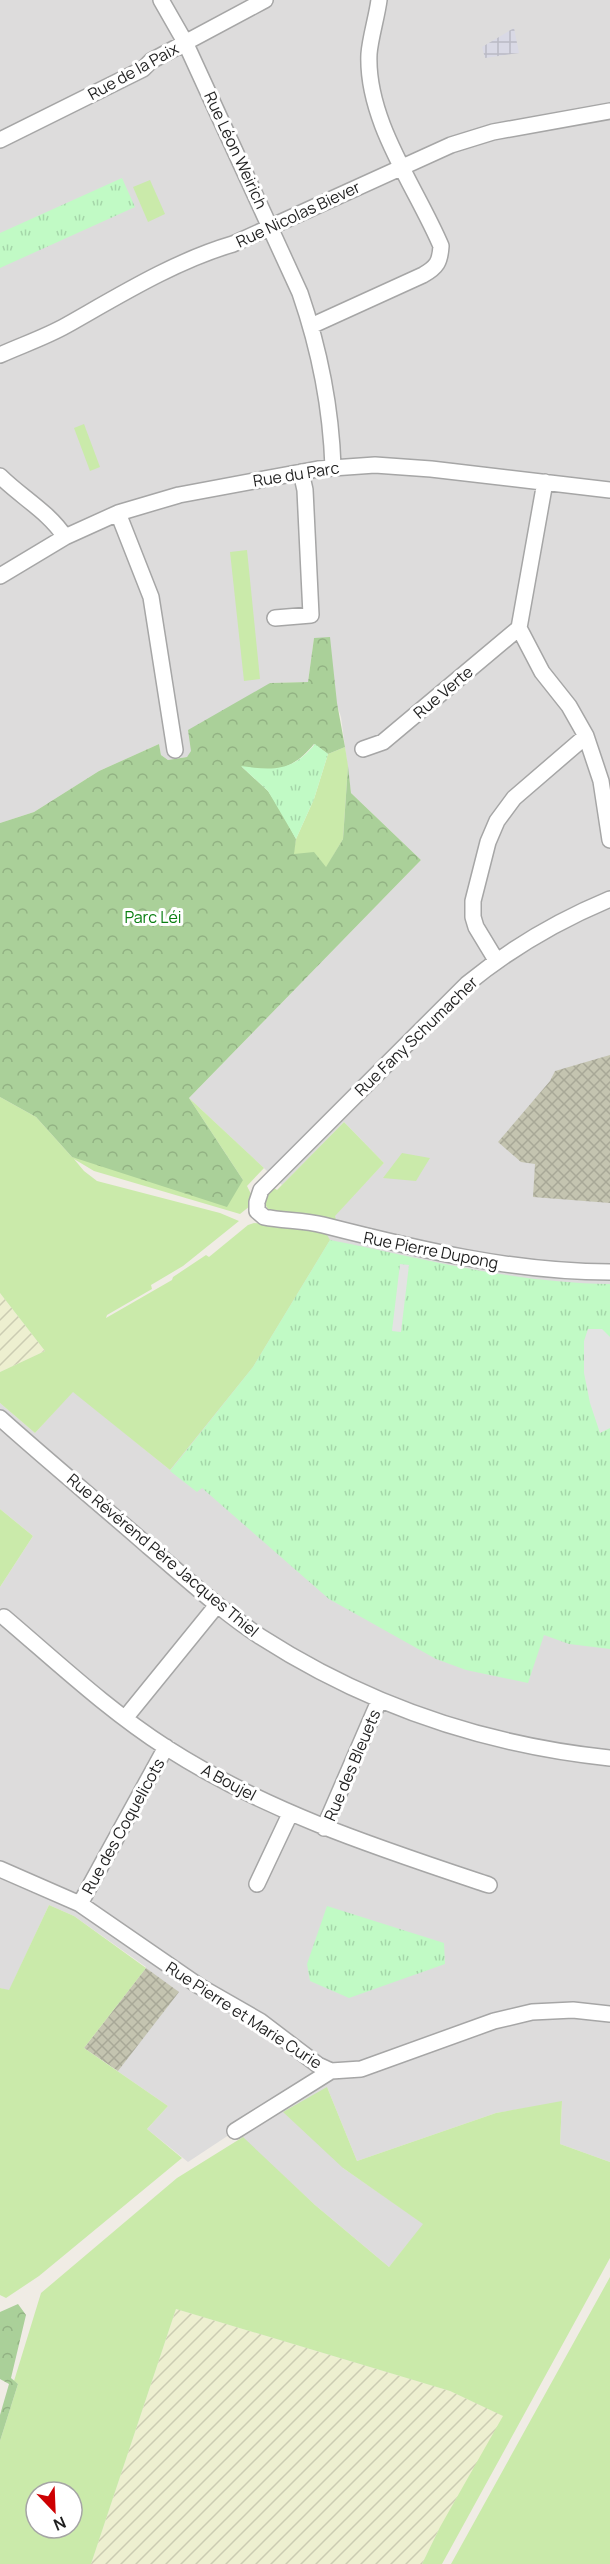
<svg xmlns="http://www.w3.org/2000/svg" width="610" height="2564" viewBox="0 0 610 2564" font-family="Manrope,sans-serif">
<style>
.residential{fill:#dddcdc}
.construction{fill:url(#construction-cross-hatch)}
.farmland{fill:url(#farmland-furrows)}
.grass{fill:#caeaaa;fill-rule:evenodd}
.forest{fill:url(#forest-crowns)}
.park{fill:url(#park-tufts)}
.parking{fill:#e3e3e3}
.plaza{fill:url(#plaza-grid)}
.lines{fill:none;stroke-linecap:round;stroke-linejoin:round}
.minor-casing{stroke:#a6a6a6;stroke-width:18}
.minor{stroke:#fff;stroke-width:15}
.labels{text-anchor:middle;stroke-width:6;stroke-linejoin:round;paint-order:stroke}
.street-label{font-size:16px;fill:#1f1f1f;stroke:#fff}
.park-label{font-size:16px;fill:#0a7f12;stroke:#fff}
</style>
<defs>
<pattern id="construction-cross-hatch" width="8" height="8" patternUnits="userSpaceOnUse" patternTransform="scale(1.5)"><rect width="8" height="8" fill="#c4c4b0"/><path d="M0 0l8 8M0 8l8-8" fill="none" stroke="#a8a897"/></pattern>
<pattern id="farmland-furrows" width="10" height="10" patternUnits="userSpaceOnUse" patternTransform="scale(1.5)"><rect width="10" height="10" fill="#edefd0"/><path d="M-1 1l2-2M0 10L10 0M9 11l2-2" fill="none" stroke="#cbccb2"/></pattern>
<pattern id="forest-crowns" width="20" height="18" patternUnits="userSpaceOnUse" patternTransform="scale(1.5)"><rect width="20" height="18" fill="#aad099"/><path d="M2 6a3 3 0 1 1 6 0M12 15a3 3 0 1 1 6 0" fill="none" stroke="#92b283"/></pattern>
<pattern id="park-tufts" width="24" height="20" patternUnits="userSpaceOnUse" patternTransform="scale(1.5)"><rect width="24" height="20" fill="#c1fac5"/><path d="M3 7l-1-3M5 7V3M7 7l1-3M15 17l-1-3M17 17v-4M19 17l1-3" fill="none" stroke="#a5d6a9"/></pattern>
<pattern id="plaza-grid" width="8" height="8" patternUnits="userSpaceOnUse" patternTransform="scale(1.5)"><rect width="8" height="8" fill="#d9d9e5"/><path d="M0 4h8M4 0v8" fill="none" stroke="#babac4"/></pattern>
</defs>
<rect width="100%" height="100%" fill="#f0ece5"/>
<path class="residential" d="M 0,0 L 610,0 L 610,2162 L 560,2144 L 562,2102 L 496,2113 L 357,2161 L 327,2087 L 343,2168 L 424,2224 L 389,2267 L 315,2205 L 235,2131 L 188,2162 L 147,2129 L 168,2106 L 84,2048 L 146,1967 L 74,1916 L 49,1905 L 9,1991 L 0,1988 L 0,1587 L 33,1536 L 0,1509 L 0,1403 L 35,1433 L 73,1391 L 170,1470 L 320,1224 L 334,1216 L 384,1163 L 344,1122 L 282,1185 L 189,1098 L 421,860 L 351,793 L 341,717 L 314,638 L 308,682 L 270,683 L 187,757 L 168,760 L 161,755 L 159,744 L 99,771 L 34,812 L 0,823 Z"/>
<path class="construction" d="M 610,1055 L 610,1203 L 533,1197 L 535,1164 L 521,1162 L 498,1142 L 550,1081 L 555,1071 Z
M 146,1968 L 179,1992 L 118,2071 L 84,2048 Z"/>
<path class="farmland" d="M 0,1293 L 45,1351 L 0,1372 Z
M 176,2309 L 450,2391 L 504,2416 L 440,2527 L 422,2564 L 91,2564 Z"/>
<path class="grass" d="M 150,180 L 165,214 L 148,222 L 133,187 Z
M 84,424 L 100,467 L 90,471 L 74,428 Z
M 247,550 L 260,679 L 244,681 L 230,552 Z
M 345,747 L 348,766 L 343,839 L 326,868 L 293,854 L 296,839 L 314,799 L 328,754 Z
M 0,1097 L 36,1117 L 72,1157 L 243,1180 L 189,1098 L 264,1168 L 247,1186 L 252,1196 L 250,1206 L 240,1214 L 94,1171 L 74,1159 L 84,1171 L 97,1181 L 220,1213 L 239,1221 L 183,1266 L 151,1285 L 152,1289 L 107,1315 L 106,1318 L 172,1280 L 173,1277 L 206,1255 L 209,1257 L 248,1225 L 254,1223 L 323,1228 L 330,1240 L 253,1367 L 170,1470 L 73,1392 L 35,1433 L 0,1403 L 0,1372 L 45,1351 L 0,1293 Z
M 344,1122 L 384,1163 L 335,1216 L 336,1220 L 272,1213 C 261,1203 264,1198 274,1188 L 277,1190 Z
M 402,1153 L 430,1158 L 416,1181 L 383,1178 Z
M 0,1509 L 33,1536 L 0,1587 Z
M 49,1905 L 74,1916 L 146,1968 L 84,2048 L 168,2106 L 147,2129 L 182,2158 L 39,2276 L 6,2298 L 0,2295 L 0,1988 L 9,1990 Z
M 327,2087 L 357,2161 L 496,2113 L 562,2101 L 560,2144 L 610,2162 L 610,2258 L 442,2564 L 422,2564 L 440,2527 L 503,2416 L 450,2391 L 176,2309 L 91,2564 L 0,2564 L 0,2441 L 18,2384 L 14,2381 L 41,2293 L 177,2178 L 243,2137 L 315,2205 L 389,2267 L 423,2224 L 343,2168 L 283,2112 ZM 36,2492 L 72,2492 L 72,2528 L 36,2528 Z
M 610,2277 L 610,2564 L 451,2564 Z"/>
<path class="forest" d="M 330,637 L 337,703 L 345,747 L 328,754 L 314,744 C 302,759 286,771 266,770 C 258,770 250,767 242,767 L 268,791 L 280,809 L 296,839 L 294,854 L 314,852 L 326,867 L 343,839 L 348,766 L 351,793 L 421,860 L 189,1098 L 243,1180 L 227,1207 L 72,1157 L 36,1117 L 0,1097 L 0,823 L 34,812 L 99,771 L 159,744 L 161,755 L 168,760 L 187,757 L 191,751 L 188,730 L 270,683 L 308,682 L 314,638 Z
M 18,2304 L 26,2315 L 11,2378 L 18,2384 L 0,2441 L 0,2415 L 9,2384 L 0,2379 L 0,2312 Z"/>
<path class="park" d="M 122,178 L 135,207 L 0,268 L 0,233 Z
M 315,744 L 328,754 L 314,799 L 296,839 L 268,791 L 241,766 C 274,771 293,771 315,744 Z
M 330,1240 C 426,1259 512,1283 610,1284 L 610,1649 L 569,1644 L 544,1635 L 528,1683 L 466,1670 L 436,1659 L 329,1599 L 202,1488 L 197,1492 L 170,1471 L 253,1367 Z
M 327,1906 L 444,1943 L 445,1964 L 349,1998 L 310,1981 L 307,1964 Z"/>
<path class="parking" d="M 400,1264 L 409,1265 L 401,1332 L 392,1331 Z
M 588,1329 L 602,1329 L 610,1337 L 610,1428 L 600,1433 L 590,1403 L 584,1373 L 584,1341 Z"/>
<path class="plaza" d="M 514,28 L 519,53 L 485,58 L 482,47 Z"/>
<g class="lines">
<defs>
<path id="minor" d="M 161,0 L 185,42 L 300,293 C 319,348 331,409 333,467
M 0,140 L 143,69 L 151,61 L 265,0
M 311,326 L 423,275 C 437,267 440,262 441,246 C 416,187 366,121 369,54 C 370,39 377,16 379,0
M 0,355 C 22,345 46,337 67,325 C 120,295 175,261 233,244 L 451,145 L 493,132 L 610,111
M 0,476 C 21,497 49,512 65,537
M 545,482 L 519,628 L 542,672 L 569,706 L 586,736 L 601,781 L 610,840
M 118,513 L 151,597 L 175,750
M 0,576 L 65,537 L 118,513 L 179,495 L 318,469 L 375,465 L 431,469 L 610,490
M 275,618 L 311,615 L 305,490 L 301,472
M 363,749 L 383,742 L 519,628
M 610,899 C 557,921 511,948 467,984 L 261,1190 L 257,1202 L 257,1211 L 264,1217 C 283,1221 304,1220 323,1225 C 417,1249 512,1272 610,1272
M 496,960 L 476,927 L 473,917 L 473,901 L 488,842 L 497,821 L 514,798 L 586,736
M 0,1418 C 49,1462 99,1503 148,1546 C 185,1577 221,1611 261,1637 C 367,1705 485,1745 610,1758
M 4,1617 C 57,1662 109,1711 167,1748 C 267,1812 378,1848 489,1885
M 126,1717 L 217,1605
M 324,1828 L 379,1701
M 0,1869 L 80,1904 L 199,1986 L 260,2021 L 318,2065 L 331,2071 L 361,2069 L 494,2021 L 532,2012 L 573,2010 L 610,2014
M 257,1884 L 290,1814
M 80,1904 L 166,1747
M 235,2131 L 331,2071"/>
</defs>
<use href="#minor" class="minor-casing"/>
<use href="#minor" class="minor"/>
</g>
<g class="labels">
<g class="street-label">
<text transform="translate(133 71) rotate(-29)" y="6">Rue de la Paix</text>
<text transform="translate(236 150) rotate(65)" y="6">Rue Léon Weirich</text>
<text transform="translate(298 214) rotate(-25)" y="6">Rue Nicolas Biever</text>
<text transform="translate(296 474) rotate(-9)" y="6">Rue du Parc</text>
<text transform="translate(443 692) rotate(-40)" y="6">Rue Verte</text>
<text transform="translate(416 1036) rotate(-44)" y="6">Rue Fany Schumacher</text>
<text transform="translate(431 1250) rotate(11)" y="6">Rue Pierre Dupong</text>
<text transform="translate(163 1555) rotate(40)" y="6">Rue Révérend Père Jacques Thiel</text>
<text transform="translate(352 1765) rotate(-67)" y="6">Rue des Bleuets</text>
<text transform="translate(229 1782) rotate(28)" y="6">A Boujel</text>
<text transform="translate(123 1826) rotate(-61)" y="6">Rue des Coquelicots</text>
<text transform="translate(244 2015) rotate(33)" y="6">Rue Pierre et Marie Curie</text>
</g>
<g class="park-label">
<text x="153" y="923">Parc Léi</text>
</g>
</g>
<g transform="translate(54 2510) rotate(157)"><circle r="28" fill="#ffffff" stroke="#a5a5a5" stroke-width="1.5"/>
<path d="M0-4.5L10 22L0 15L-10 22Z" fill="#cd0002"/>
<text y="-9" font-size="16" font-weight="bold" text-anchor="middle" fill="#1f1f1f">N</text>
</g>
</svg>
